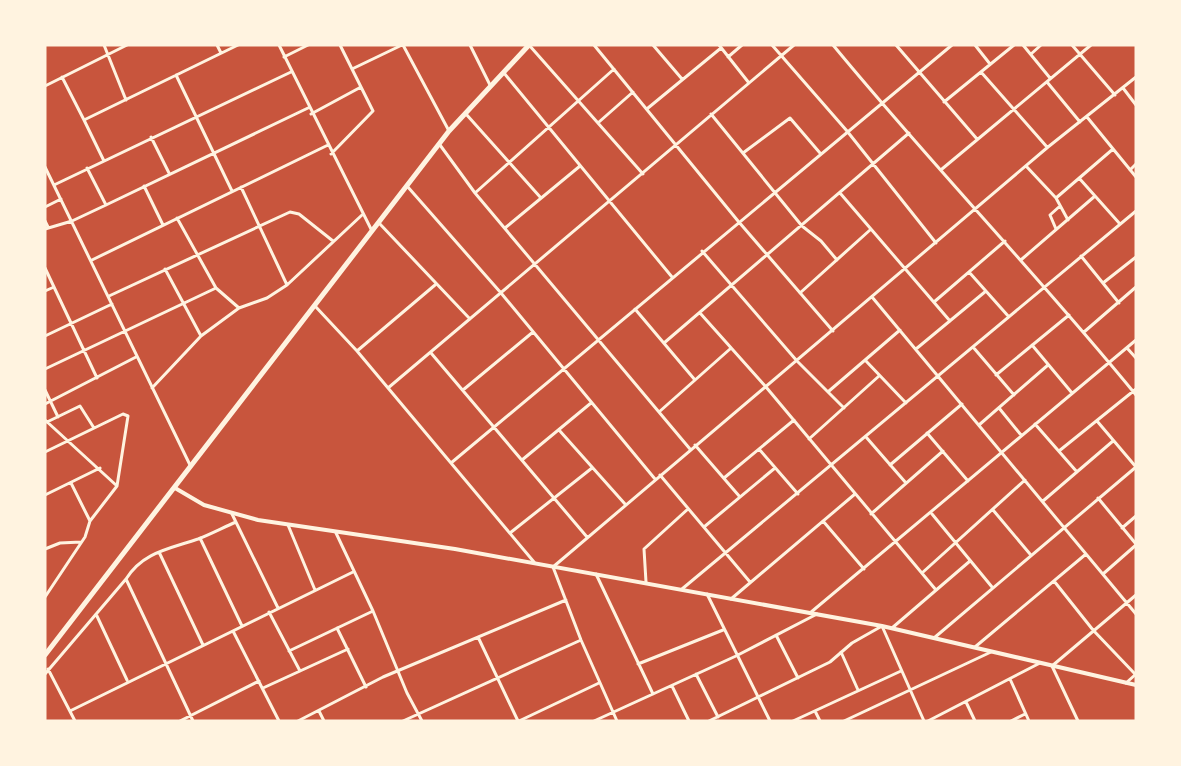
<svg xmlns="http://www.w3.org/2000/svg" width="1181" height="766" viewBox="0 0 1181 766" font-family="Merriweather,serif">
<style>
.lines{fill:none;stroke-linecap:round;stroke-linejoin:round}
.minor{stroke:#fff3e0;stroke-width:3}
.tertiary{stroke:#fff3e0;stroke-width:4}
.trunk{stroke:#fff3e0;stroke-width:5}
</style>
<rect width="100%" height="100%" fill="#c8553d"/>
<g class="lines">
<path class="minor" d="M 104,45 L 126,100
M 217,45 L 221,53
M 279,45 L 372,231
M 340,45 L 352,69 L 402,45
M 403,45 L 449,131
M 470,45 L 490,85
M 529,45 L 643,174
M 594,45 L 738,221 L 833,331
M 653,45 L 682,79
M 719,45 L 749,83
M 772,45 L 847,131 L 936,243
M 833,45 C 931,164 1038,275 1136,395
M 896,45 L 977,139
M 975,45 L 990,64
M 1023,45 L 1050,78
M 1072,45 L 1115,95
M 1031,54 L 1041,45
M 284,57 L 308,45
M 728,57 L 742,45
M 981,72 L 1047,147
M 504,73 L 672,277
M 176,75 L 232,191
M 62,77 L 84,120
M 1047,82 L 1080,122
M 45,86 L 127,45
M 1123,88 L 1136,105
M 944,102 L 1014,45
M 648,108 L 721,48
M 311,114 L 361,87
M 466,114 L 541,198
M 711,114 L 802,226 L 821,241 L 837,260
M 1087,117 L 1136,177
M 599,122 L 633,92
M 151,137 L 169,173
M 440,145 L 475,193 L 690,449
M 743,153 L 790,118 L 820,153
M 331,154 L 373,111 L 352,69
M 104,161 L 84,120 L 238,45
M 1026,166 L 1056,198 L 1068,220
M 45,167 L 190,465
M 87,168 L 106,205
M 942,169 L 1091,45
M 1130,170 L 1136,164
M 1079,178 L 1120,224
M 54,185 L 291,72
M 144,186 L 163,225
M 407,186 L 501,293 L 655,479
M 241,187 L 287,285
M 475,193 L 614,69
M 840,193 L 950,321
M 1056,198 L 1113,149
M 45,207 L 61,199
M 177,218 L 216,288 L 239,308
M 45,221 L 48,227
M 379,223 L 470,319
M 505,228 L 580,166
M 45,229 L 72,221 L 106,205 L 308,108
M 1056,229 L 1050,215 L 1060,206
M 702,251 L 797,361 L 844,408
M 1081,256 L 1119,303
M 1022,259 L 1095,196
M 92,260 L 328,145
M 45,268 L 97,378
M 165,269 L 201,336
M 969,272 L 1009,317
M 1103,283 L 1136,257
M 45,291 L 54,287
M 800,293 L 870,230
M 109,296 L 290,212 L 299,214 L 333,241
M 872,297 L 1136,614
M 934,302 L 1005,241
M 315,306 L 357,351 L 534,562
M 635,309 L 695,380
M 700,313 L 766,387 L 936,590
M 1084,332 L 1136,287
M 45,336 L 112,304
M 664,343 L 909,133
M 1032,345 L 1072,393
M 973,347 L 1014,395
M 1127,348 L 1136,358
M 916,349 L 986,291
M 357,351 L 435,285
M 431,353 L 587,537
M 865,360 L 906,403
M 45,369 L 216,288
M 996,375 L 1069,315
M 152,388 L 201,336 L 239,308 L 267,298 L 287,285 L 362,215
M 388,388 L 794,45
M 45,390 L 58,417
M 463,390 L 533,332
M 829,391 L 900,330
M 45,404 L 136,357
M 999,408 L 1021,435
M 659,412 L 730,349
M 45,420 L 117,486
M 1097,421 L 1136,467
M 47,422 L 80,406 L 94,428
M 1035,424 L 1077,472
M 979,425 L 1048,365
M 559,430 L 625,504
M 927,433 L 968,481
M 866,437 L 906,483
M 809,439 L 879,376
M 695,445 L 740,497
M 759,449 L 798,494
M 1059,451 L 1136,389
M 45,452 L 123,414 L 128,416 L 117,486 L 90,521 L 85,537 L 45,597
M 522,460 L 591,403
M 451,463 L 952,45
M 890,465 L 962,404
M 660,475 L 750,582
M 724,478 L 794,420
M 71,483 L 90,521
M 45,495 L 100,468
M 1098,498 L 1136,544
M 1043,501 L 1113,441
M 993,510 L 1030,554
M 232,514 L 278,608
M 871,514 L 943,451
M 932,514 L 992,587
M 823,521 L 864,569
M 288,525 L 315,590
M 704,527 L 775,468
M 1122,528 L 1136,516
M 336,533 L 373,611 L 407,693 L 422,721
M 510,533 L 592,468
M 200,538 L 242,626
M 45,549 L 60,543 L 81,542
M 159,552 L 203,645
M 922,573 L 1025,480
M 596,574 L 653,694
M 1103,574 L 1136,545
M 126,579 C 143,552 169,549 198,539 C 211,534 224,527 236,522
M 1054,581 L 1093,630 L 1135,674
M 646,582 L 644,549 L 688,509
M 682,589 L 1136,211
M 707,594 L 770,721
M 731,599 L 855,494
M 269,612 L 300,671
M 810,613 L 1136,340
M 96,614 L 127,680
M 337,628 L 366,687
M 892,628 L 970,561
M 233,631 L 279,721
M 776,635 L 798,678
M 478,637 L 518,721
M 934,638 L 1136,467
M 975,647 L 1086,554
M 289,651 L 373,611
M 841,652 L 858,690
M 638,664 L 723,630
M 48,669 L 75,721
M 45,674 L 126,579 L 193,721
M 696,674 L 718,717
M 1010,679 L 1029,721
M 1126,683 L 1136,674
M 672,686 L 689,721
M 263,688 L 348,649
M 966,702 L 975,721
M 70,711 L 353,572
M 319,711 L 324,721
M 815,711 L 820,721
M 180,721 L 259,681
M 298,721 L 383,677 L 566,600
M 403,721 L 581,640
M 519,721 L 599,683
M 594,721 L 736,656 L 817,614
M 617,721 L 581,640 L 553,567 L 1048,147 L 1136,77
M 709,721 L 830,662 L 852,643 L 882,626 L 924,721
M 793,721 L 901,671
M 844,721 L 991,652
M 928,721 L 1040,663
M 1011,721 L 1025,714
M 1078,721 L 1052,666 L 1136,595"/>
<path class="tertiary" d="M 175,488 L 204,505 L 258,520 L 455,549 L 882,626 L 1136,685"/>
<path class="trunk" d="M 45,655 L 449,131 L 529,45"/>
</g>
<rect width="1181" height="766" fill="none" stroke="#fff3e0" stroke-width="93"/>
</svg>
